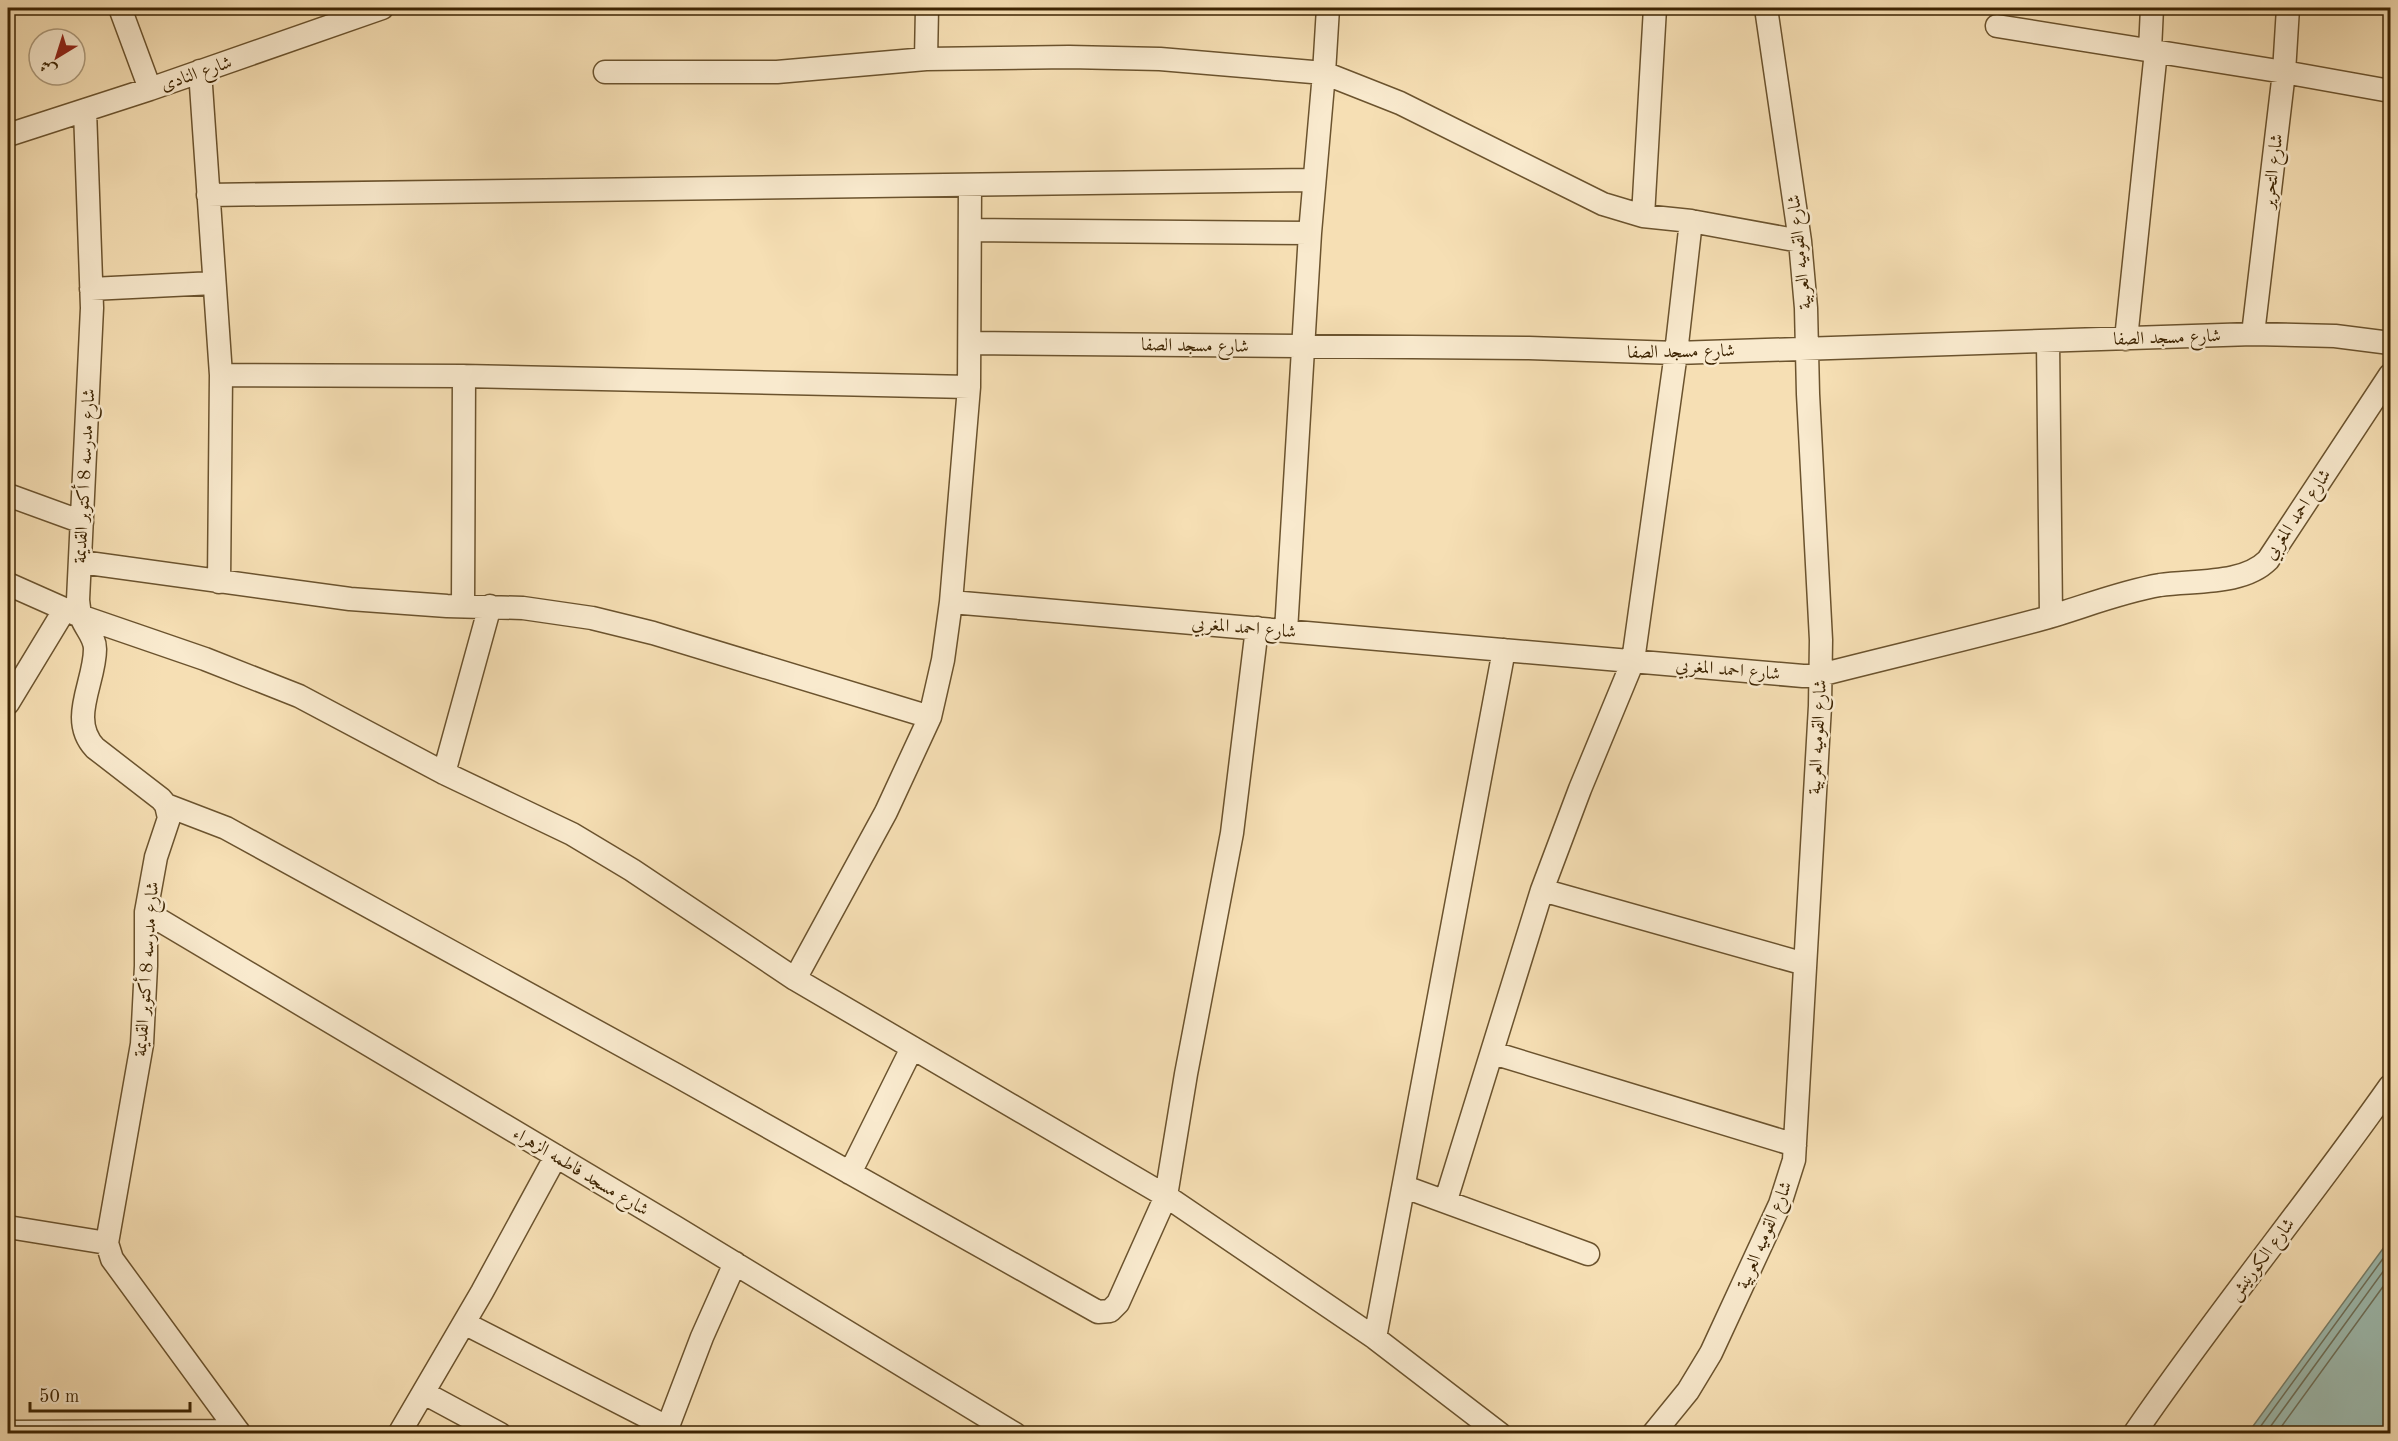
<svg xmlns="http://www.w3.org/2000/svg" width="2398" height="1441" viewBox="0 0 2398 1441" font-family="'Old Standard TT',Amiri,serif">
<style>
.water{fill:#9dbcb1;stroke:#777f6b;stroke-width:1.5}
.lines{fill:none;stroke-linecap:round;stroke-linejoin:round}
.shore{stroke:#6d705a;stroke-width:1.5}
.minor-casing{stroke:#6b532e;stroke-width:25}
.minor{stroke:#f9eace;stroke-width:22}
.labels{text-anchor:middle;stroke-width:5;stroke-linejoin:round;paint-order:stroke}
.street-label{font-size:18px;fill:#3d2402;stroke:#f9eace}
</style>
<rect width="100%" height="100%" fill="#f6dfb4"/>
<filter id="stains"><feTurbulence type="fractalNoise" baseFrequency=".00333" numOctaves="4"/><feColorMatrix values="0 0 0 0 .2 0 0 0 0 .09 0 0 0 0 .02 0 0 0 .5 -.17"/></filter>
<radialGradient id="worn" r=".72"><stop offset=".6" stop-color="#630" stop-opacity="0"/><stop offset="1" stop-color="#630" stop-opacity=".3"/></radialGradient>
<path class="water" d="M 2390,1239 L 2390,1433 L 2248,1433 Z"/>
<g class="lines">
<path class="shore" d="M 2255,1434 L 2390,1249
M 2265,1434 L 2390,1262
M 2276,1434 L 2390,1277"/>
<defs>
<path id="minor" d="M 120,8 L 150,89
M 1997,26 L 2284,72 L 2390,91
M 2150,50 L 2152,8
M 926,59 L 927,8
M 200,71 L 221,375 L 219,582
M 605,72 L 777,72 L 926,59 L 1069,57 L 1160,59 L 1324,73 L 1400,103 L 1603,204 L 1643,216 L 1691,221 L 1800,241
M 85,110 L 92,308 L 78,600 C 79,607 79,613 82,619 C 86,629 95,637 95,649 C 95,683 68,719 95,748 L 161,799 L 166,805 L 169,818 L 156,857 L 146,912 L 146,966 L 142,1044 L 107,1243 L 112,1259 L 240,1434
M 8,135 L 150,89 L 382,8
M 208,195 L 1314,180
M 1643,216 L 1655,8
M 970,230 L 1310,233
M 91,289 L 214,283
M 2253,334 L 2284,72 L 2288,8
M 2126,339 L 2156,51
M 2048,341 L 2051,616
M 970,343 L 1529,348 L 1676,353 L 2253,334 L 2335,336 L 2390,343
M 221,375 L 464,376 L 969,387
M 8,495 L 82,522
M 81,562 L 350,599 L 447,606 L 523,608 L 592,618 L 653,633 L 930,717
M 8,584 L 80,616 L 205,659 L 299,696 L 444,773 L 572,834 L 632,870 L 795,979 L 1166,1196 L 1375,1338 L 1500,1434
M 951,602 L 1803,676 L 1820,675 C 1894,656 1968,639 2042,619 C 2081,608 2119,592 2160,585 C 2195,580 2243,585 2268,560 L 2390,375
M 463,606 L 464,376
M 1286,631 L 1310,233 L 1324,73 L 1328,8
M 8,703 L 65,609
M 444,773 L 490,606
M 166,805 L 226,828 L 676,1075 L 1098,1312 L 1110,1311 L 1118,1303 L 1166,1196 L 1186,1074 L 1232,833 L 1257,628
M 1542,890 L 1805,964
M 146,912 L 675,1227 L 1015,1434
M 795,979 L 886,812 L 930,717 L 943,660 L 951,602 L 969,387 L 970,185
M 1493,1053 L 1795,1145
M 850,1173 L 912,1048
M 1405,1187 L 1588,1254
M 1446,1200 L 1542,890 L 1580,789 L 1633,661 L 1676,353 L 1691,221
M 8,1227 L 107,1243
M 464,1323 L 667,1427
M 1375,1338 L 1504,650
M 424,1393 L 500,1434
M 8,1432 L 238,1431
M 399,1434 L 482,1292 L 556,1156
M 665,1434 L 702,1337 L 735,1263
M 1653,1434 L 1688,1391 L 1711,1353 L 1780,1204 L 1794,1160 L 1820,706 L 1821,640 L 1808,394 L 1806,308 L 1800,241 L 1766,8
M 2134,1434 C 2215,1315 2307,1204 2390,1086"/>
</defs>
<use href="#minor" class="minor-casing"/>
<use href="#minor" class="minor"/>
</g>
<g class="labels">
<g class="street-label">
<text transform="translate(196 73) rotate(-19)" y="6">شارع النادى</text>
<text transform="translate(2272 171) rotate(-83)" y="6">شارع التحرير</text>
<text transform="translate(1799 252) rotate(-96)" y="6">شارع القوميه العربية</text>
<text transform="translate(2167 337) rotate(-2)" y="6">شارع مسجد الصفا</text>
<text transform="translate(1195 345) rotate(1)" y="6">شارع مسجد الصفا</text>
<text transform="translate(1681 351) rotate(-1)" y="6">شارع مسجد الصفا</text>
<text transform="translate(84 476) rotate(-87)" y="6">شارع مدرسه 8 أكتوبر القديمة</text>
<text transform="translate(2297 514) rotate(-56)" y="6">شارع احمد المغربي</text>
<text transform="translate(1244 627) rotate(5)" y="6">شارع احمد المغربي</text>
<text transform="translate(1728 669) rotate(5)" y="6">شارع احمد المغربي</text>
<text transform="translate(1817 737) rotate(-87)" y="6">شارع القوميه العربية</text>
<text transform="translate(146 969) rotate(-86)" y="6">شارع مدرسه 8 أكتوبر القديمة</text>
<text transform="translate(581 1171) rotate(31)" y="6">شارع مسجد فاطمه الزهراء</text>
<text transform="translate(1764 1235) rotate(-67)" y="6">شارع القوميه العربية</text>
<text transform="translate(2261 1259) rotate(-53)" y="6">شارع الكورنيش</text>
</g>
</g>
<rect width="2398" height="1441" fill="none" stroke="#f6dfb4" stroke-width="30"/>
<rect x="9" y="9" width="2380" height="1423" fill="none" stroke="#3d2402" stroke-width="3"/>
<rect x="15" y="15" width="2368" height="1411" fill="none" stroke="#3d2402" stroke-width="1.5"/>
<g transform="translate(57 57) rotate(218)"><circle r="28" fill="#f9eace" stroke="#ae9b7c" stroke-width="1.5"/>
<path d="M0-4.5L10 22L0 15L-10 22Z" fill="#8f2418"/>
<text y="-9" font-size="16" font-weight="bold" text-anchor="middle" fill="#3d2402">ش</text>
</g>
<path d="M30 1402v9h160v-9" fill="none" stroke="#3d2402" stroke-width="3"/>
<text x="39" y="1402" font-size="18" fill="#3d2402" stroke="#f9eace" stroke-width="4.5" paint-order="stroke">50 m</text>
<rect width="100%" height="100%" filter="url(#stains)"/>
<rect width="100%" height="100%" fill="url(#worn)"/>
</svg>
